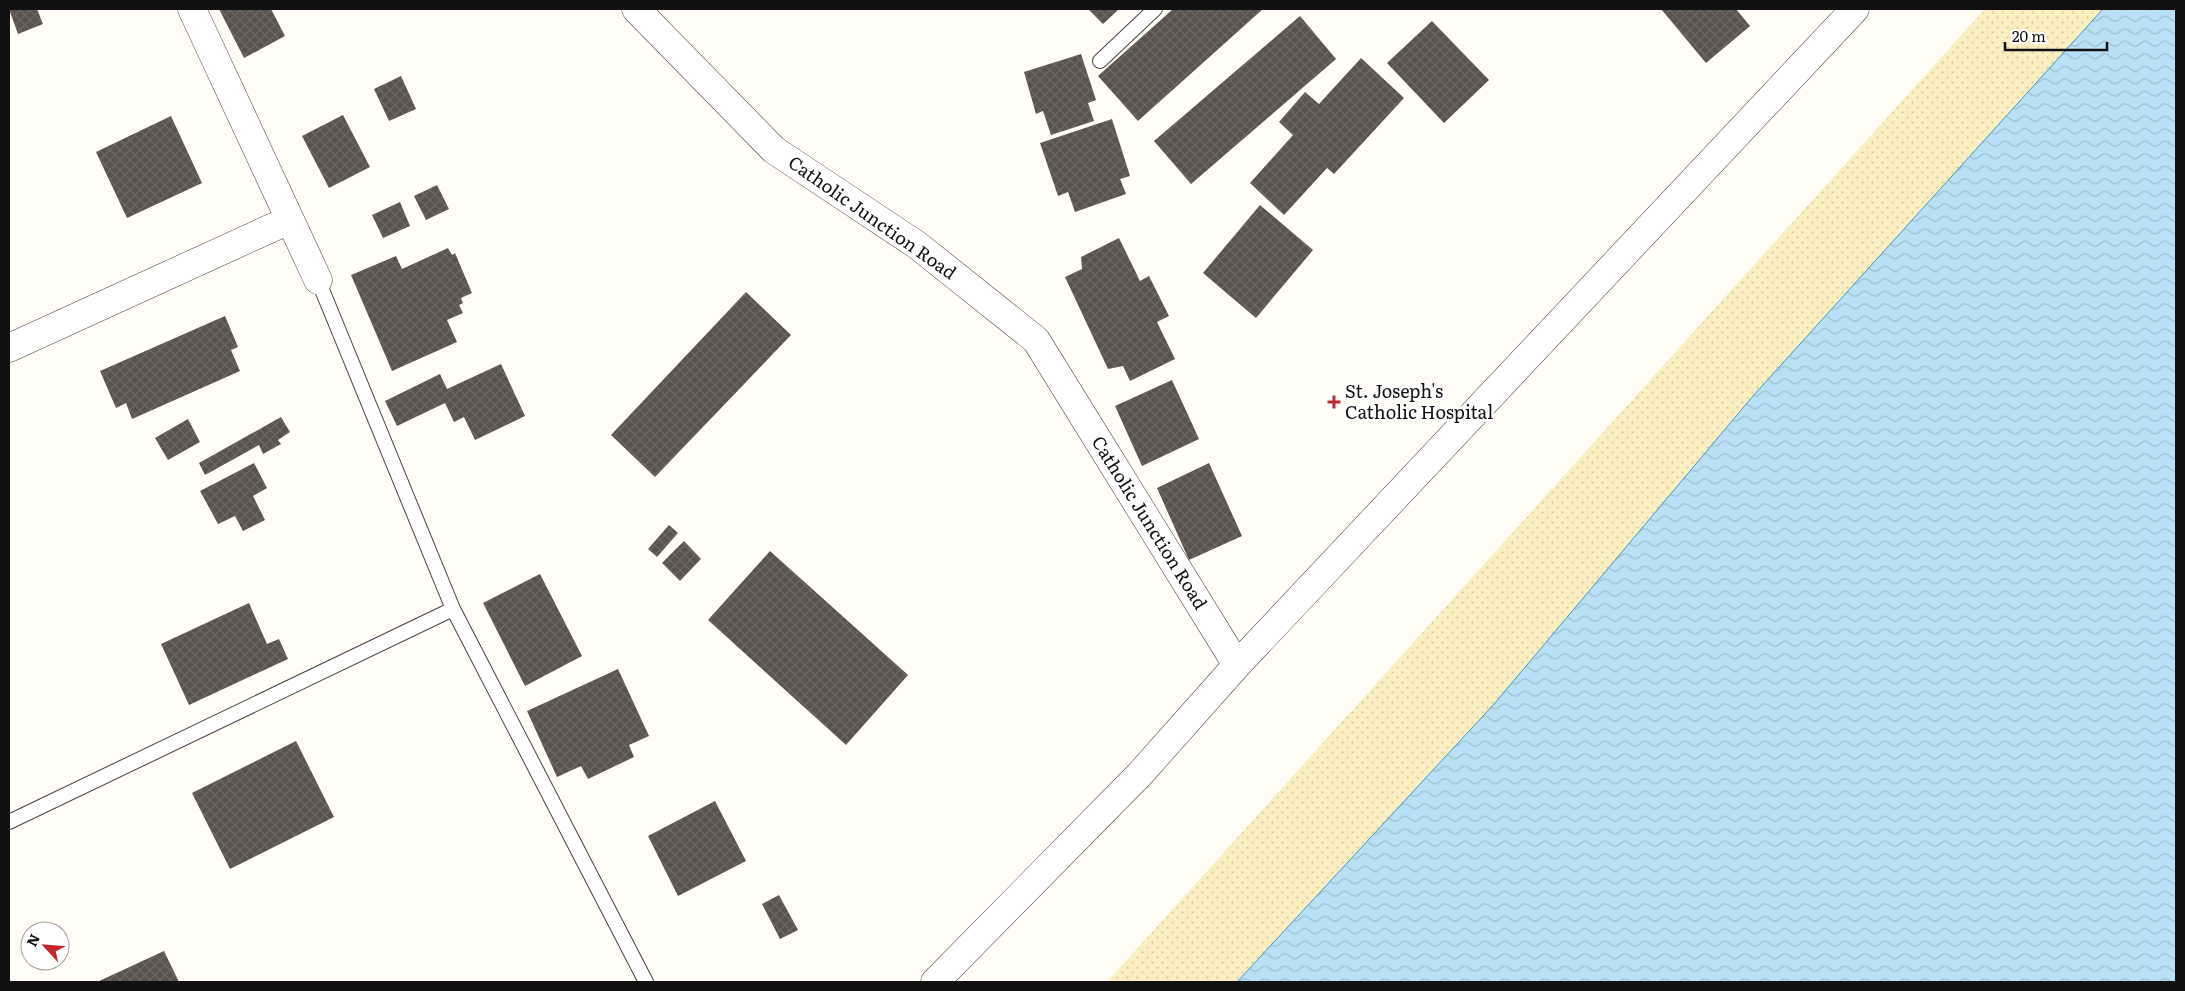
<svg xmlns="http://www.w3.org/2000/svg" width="2185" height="991" viewBox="0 0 2185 991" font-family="Literata,serif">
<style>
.sand{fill:url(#sand-dots)}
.water{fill:url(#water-waves);stroke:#3f96cf}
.building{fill:url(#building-cross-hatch)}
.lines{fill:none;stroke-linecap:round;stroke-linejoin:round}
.lane-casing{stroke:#444;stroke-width:16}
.street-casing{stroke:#444;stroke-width:29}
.lane{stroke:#fff;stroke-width:14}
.street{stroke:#fff;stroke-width:28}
.poi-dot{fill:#c4262e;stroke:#fff;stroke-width:2}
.labels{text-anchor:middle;stroke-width:5;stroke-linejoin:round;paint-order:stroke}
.street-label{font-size:18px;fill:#111;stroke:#fff}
.poi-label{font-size:18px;fill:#111;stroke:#fff;text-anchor:start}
</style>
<defs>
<pattern id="sand-dots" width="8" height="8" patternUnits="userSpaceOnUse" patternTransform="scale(1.25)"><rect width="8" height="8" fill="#fbeec1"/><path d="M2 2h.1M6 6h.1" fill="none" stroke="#d6cba5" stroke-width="1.8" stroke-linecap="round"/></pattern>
<pattern id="water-waves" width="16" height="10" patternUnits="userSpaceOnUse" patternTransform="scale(1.25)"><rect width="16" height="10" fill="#b9e0f7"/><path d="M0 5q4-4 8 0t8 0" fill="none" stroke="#9ebfd3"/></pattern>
<pattern id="building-cross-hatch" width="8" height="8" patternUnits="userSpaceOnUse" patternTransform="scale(1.25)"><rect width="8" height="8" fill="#5a524d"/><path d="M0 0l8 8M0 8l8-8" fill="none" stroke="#6d6662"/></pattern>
</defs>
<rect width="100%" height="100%" fill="#fffdf5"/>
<path class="sand" d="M 1985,9 L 2103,9 L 1753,396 L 1495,703 L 1237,982 L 1107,982 Z"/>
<path class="water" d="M 2103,9 L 2176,9 L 2176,982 L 1237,982 L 1495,703 L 1753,396 Z"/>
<path class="building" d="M 9,9 L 37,9 L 43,24 L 18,34 Z
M 219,9 L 271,9 L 285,36 L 244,58 Z
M 1088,9 L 1119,9 L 1103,24 Z
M 1173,9 L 1263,9 L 1138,121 L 1098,76 Z
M 1661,9 L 1736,9 L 1750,26 L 1706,63 Z
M 1300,16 L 1336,59 L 1191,184 L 1154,141 Z
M 1432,21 L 1489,80 L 1444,123 L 1387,63 Z
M 1081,54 L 1096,100 L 1088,103 L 1094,121 L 1051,135 L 1043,111 L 1036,114 L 1024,72 Z
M 1361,58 L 1404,98 L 1334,174 L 1327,168 L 1284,215 L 1250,183 L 1293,135 L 1279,122 L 1305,92 L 1319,104 Z
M 401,76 L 416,109 L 389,121 L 374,89 Z
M 343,115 L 370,167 L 329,188 L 302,136 Z
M 171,116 L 202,183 L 127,218 L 96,152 Z
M 1112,119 L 1130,176 L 1120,179 L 1126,194 L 1075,212 L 1068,192 L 1058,196 L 1040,143 Z
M 437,185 L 449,209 L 426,220 L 414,196 Z
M 400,202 L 410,226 L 383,238 L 372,215 Z
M 1260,205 L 1313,250 L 1256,318 L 1203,273 Z
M 1119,238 L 1140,281 L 1149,276 L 1169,316 L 1157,322 L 1175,359 L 1130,381 L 1123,366 L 1108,369 L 1065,277 L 1082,269 L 1081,257 Z
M 448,248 L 452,255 L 455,253 L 472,293 L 461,298 L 463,303 L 459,305 L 463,313 L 447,320 L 457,342 L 392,371 L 351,275 L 396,256 L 402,269 Z
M 746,292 L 791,335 L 655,477 L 611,435 Z
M 225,316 L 238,347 L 231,350 L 240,371 L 132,419 L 126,403 L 116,408 L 100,371 Z
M 501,364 L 525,416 L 475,440 L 464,417 L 454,422 L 445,403 L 397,426 L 385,401 L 440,374 L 447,389 Z
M 1172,380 L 1199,439 L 1142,466 L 1115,406 Z
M 281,417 L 290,432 L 278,440 L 281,444 L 263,454 L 259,445 L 205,475 L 199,463 Z
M 188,419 L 200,442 L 168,460 L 155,438 Z
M 254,463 L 267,488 L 253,496 L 265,520 L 243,531 L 235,516 L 218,524 L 200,491 Z
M 1209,463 L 1242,536 L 1189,560 L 1157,488 Z
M 669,525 L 678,533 L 657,557 L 648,549 Z
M 684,541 L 701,559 L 680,581 L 662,563 Z
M 770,551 L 908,675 L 846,745 L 708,620 Z
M 540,574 L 582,656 L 525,686 L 483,603 Z
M 249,603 L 267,644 L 279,639 L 288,659 L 189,705 L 161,644 Z
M 618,669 L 649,736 L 629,745 L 634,757 L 588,779 L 581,766 L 557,777 L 527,711 Z
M 296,741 L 334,817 L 230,869 L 192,793 Z
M 715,801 L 746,861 L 678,896 L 648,836 Z
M 779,895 L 798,930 L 780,939 L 762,904 Z
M 164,951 L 179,982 L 97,982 Z"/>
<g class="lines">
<defs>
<path id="lane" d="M 1100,61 L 1155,9
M 318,280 L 453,609 L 646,982
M 9,822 L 453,609"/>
<path id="street" d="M 192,9 L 318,280
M 636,9 L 774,150 L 917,245 L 1036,340 L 1237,665
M 9,348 L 289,220
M 935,982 L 1140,774 L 1237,665 L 1855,9"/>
</defs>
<use href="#lane" class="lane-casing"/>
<use href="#street" class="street-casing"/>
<use href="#lane" class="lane"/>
<use href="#street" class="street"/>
</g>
<path class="poi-dot" d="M1331.5 394.5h5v5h5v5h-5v5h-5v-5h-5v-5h5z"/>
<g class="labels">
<g class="street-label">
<text transform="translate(872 218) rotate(35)" y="6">Catholic Junction Road</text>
<text transform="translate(1149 523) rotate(58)" y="6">Catholic Junction Road</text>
</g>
<g class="poi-label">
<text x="1345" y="398">St. Joseph's<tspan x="1345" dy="21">Catholic Hospital</tspan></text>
</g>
</g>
<rect width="2185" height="991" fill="none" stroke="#111111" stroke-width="20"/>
<g transform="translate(45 946) rotate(296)"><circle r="24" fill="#ffffff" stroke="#a0a0a0"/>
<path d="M0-4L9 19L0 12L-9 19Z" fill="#c4262e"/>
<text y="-8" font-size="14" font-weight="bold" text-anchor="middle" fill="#111111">N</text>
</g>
<path d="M2005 42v8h102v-8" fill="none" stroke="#111111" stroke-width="2.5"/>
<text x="2012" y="42" font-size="15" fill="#111111" stroke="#ffffff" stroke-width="4" paint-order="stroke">20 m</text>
</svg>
